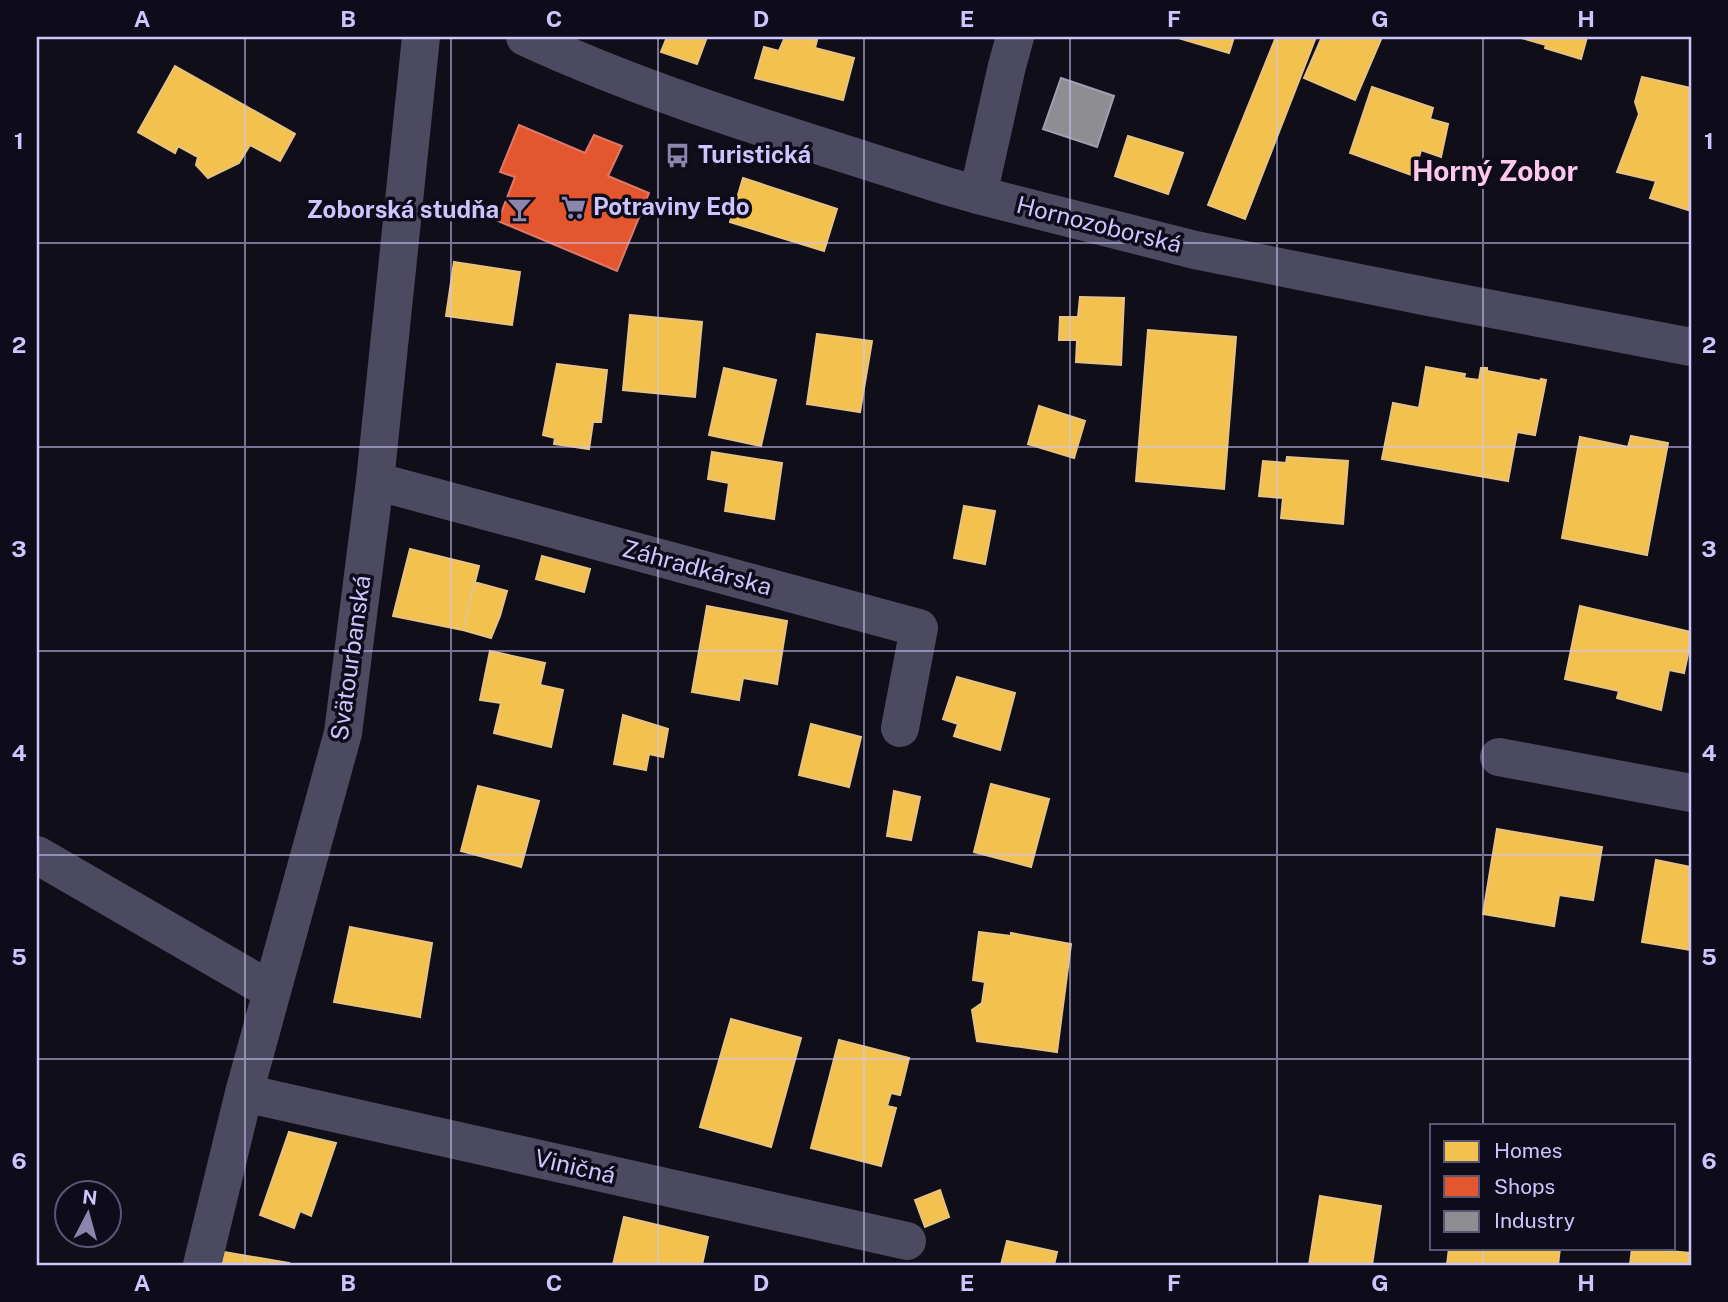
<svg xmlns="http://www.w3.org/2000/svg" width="1728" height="1302" viewBox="0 0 1728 1302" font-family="'Public Sans',sans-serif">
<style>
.homes{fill:#f2c14e;stroke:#e7c283;stroke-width:2}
.shops{fill:#e4572e;stroke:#dd786c;stroke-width:2}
.industry{fill:#8d8d92;stroke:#a09eb2;stroke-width:2}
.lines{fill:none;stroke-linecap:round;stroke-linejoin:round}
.minor{stroke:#4b4a61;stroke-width:38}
.grid{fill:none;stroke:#cdc6fe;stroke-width:2;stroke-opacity:0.55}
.labels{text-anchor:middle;stroke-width:7;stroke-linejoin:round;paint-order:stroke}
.poi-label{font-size:24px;font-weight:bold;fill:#cdc6fe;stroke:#0e0b1b;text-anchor:start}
.street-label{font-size:24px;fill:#cdc6fe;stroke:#0e0b1b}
.quarter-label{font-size:28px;font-weight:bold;fill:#fec8ea;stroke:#0e0b1b}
.neatline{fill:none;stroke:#cdc6fe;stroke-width:2.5}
.grid-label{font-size:23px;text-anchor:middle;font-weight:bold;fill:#cdc6fe}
</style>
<rect width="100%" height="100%" fill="#100e18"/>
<path class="homes" d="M 667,37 L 707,37 L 697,64 L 661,52 Z
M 785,37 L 807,37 L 817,40 L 815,48 L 854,58 L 843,100 L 755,78 L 764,47 L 779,51 Z
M 1175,37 L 1234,37 L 1229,53 Z
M 1276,37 L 1316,37 L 1245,219 L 1208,205 Z
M 1322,37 L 1382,37 L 1355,100 L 1304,78 Z
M 1518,37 L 1587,37 L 1581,59 L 1545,48 L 1546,45 Z
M 175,66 L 295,134 L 280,161 L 250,145 L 239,163 L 208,178 L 196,165 L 198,157 L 178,146 L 175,153 L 138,132 Z
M 1642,77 L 1691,88 L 1691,211 L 1650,198 L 1656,181 L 1617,172 L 1639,114 L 1635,102 Z
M 1372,87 L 1433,108 L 1430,119 L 1448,124 L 1441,157 L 1421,150 L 1414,176 L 1350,153 Z
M 1128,136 L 1183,153 L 1168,194 L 1115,176 Z
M 743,178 L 837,209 L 824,251 L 730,222 Z
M 454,262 L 520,272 L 512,325 L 446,316 Z
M 1080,297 L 1124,298 L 1121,365 L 1076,362 L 1077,340 L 1059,340 L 1060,317 L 1078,317 Z
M 630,315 L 702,322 L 695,397 L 623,390 Z
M 1148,330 L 1236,337 L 1224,489 L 1136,481 Z
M 817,334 L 872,341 L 860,412 L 807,404 Z
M 557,364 L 607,370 L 601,422 L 593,422 L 589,449 L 554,444 L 555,438 L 543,435 Z
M 1426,367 L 1465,374 L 1464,378 L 1479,380 L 1481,368 L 1487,368 L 1487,371 L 1540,381 L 1541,379 L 1546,380 L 1535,435 L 1517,432 L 1508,481 L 1382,459 L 1393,403 L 1419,408 Z
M 724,368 L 776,380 L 761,446 L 709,435 Z
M 1039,406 L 1085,421 L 1074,458 L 1028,444 Z
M 1631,436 L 1668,443 L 1647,555 L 1562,538 L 1580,437 L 1628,447 Z
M 712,452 L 782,463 L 774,519 L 725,511 L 729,483 L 708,479 Z
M 1287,457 L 1348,461 L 1343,524 L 1281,518 L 1283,498 L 1259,496 L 1263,461 L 1286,463 Z
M 964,506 L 995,511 L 985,564 L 954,558 Z
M 410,549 L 479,566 L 463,630 L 393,616 Z
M 542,556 L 590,569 L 584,592 L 536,579 Z
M 474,582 L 507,591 L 500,616 L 491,638 L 463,630 Z
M 707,606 L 787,621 L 777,684 L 743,678 L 739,700 L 692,692 Z
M 1580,606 L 1691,632 L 1691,640 L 1684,673 L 1669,670 L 1661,710 L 1617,698 L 1619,691 L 1565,679 Z
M 490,651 L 545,663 L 540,685 L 563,690 L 551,747 L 494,733 L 501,703 L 480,700 Z
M 957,677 L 1015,693 L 1000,750 L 954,736 L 958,724 L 943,719 Z
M 623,715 L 668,729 L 663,757 L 649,754 L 646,770 L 614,764 Z
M 811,724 L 861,737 L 849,787 L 799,775 Z
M 991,784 L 1049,799 L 1031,867 L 974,852 Z
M 478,786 L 539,801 L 521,867 L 461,851 Z
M 894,791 L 920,797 L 911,840 L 887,836 Z
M 1497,829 L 1602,847 L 1593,900 L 1559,895 L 1554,926 L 1483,914 Z
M 1656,860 L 1691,867 L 1691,950 L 1642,942 Z
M 350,927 L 432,943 L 420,1017 L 334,1002 Z
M 979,932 L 1011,936 L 1011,933 L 1071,944 L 1057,1052 L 977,1041 L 972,1010 L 982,1003 L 985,982 L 973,980 Z
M 731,1019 L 801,1038 L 771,1147 L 700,1127 Z
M 839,1040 L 909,1058 L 900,1095 L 891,1093 L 887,1106 L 896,1108 L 881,1166 L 811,1148 Z
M 289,1132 L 336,1143 L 311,1216 L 300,1211 L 294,1228 L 260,1215 Z
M 940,1190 L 949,1217 L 925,1227 L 915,1200 Z
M 1320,1196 L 1381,1206 L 1372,1265 L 1309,1265 Z
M 624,1217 L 708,1237 L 702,1265 L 613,1265 Z
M 1007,1241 L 1057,1252 L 1054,1265 L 1001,1265 Z
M 1449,1248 L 1560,1248 L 1558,1265 L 1447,1265 Z
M 1632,1248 L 1691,1253 L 1691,1265 L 1630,1265 Z
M 224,1252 L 289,1263 L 288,1265 L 222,1265 Z"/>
<path class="shops" d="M 519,125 L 585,153 L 594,135 L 622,146 L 608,176 L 649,193 L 617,271 L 498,221 L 515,177 L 500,172 Z"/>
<path class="industry" d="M 1061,78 L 1114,96 L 1097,147 L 1043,129 Z"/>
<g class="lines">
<path class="minor" d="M 525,37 C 659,99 803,140 943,185 L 978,195 L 1195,250 L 1429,297 L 1691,347
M 978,195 L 1007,66 L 1015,37
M 375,481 L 919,628 L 900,728
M 1499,757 L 1691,793
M 37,855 L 272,991
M 244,1093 L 907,1241
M 202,1265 L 244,1093 L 343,733 L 375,481 L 421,37"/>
</g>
<path class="grid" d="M 245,37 L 245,1265M 451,37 L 451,1265M 658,37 L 658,1265M 864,37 L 864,1265M 1070,37 L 1070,1265M 1277,37 L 1277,1265M 1483,37 L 1483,1125M 37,243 L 1691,243M 37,447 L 1691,447M 37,651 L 1691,651M 37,855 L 1691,855M 37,1059 L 1691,1059M 1483,1248 L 1483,1265"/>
<defs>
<symbol id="bus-bare" viewBox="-9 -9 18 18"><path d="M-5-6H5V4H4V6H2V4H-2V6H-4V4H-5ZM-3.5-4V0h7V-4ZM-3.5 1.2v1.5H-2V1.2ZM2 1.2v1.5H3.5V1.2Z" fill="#8b86ae" stroke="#0e0b1b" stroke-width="2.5" paint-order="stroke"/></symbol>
<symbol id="supermarket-bare" viewBox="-9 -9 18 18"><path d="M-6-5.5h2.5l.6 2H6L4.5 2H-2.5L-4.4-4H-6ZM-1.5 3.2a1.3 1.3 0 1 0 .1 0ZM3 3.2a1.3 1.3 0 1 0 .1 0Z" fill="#8b86ae" stroke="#0e0b1b" stroke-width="2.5" paint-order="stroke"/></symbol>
<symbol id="bar-bare" viewBox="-9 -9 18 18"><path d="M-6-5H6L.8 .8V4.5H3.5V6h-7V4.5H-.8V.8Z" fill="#8b86ae" stroke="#0e0b1b" stroke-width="2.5" paint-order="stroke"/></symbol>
</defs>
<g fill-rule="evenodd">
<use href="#bus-bare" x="660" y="138" width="35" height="35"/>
<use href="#supermarket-bare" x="556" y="190" width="35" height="35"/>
<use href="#bar-bare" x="502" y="192" width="35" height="35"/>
</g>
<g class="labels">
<g class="poi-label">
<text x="698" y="163">Turistická</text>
<text x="593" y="215">Potraviny Edo</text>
<text x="499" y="218" text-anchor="end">Zoborská studňa</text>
</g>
<g class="street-label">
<text transform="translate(1099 225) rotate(14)" y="8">Hornozoborská</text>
<text transform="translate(697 568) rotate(15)" y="8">Záhradkárska</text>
<text transform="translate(351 658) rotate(-82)" y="8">Svätourbanská</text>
<text transform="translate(575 1167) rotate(13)" y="8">Viničná</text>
</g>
<g class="quarter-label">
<text x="1495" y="181">Horný Zobor</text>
</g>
</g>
<rect width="1728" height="1302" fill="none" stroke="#0e0b1b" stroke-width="77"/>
<rect x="1430" y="1124" width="245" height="126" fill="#0e0b1b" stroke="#5a5676" stroke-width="2"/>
<rect x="1444" y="1141" width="35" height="21" fill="#f2c14e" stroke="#5a5676" stroke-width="2"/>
<text x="1494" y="1158" font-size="21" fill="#cdc6fe">Homes</text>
<rect x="1444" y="1176" width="35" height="21" fill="#e4572e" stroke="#5a5676" stroke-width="2"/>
<text x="1494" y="1194" font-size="21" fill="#cdc6fe">Shops</text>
<rect x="1444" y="1211" width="35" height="21" fill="#8d8d92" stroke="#5a5676" stroke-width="2"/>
<text x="1494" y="1228" font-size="21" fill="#cdc6fe">Industry</text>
<g transform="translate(88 1214) rotate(6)"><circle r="33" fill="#0e0b1b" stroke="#5a5676" stroke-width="2"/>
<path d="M0-5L12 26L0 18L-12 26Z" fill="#8b86ae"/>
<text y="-10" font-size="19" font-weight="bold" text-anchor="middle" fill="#cdc6fe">N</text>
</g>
<rect x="38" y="38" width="1652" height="1226" class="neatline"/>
<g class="grid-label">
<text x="142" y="27">A</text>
<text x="348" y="27">B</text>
<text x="554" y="27">C</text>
<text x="761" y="27">D</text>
<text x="967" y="27">E</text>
<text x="1174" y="27">F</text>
<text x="1380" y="27">G</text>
<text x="1586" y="27">H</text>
<text x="19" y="149">1</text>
<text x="1709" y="149">1</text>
<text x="19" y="353">2</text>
<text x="1709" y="353">2</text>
<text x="19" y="557">3</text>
<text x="1709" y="557">3</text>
<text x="19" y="761">4</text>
<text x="1709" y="761">4</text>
<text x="19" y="965">5</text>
<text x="1709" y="965">5</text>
<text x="19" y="1169">6</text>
<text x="1709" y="1169">6</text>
<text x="142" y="1291">A</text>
<text x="348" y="1291">B</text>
<text x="554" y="1291">C</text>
<text x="761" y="1291">D</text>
<text x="967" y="1291">E</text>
<text x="1174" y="1291">F</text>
<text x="1380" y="1291">G</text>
<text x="1586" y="1291">H</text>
</g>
</svg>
